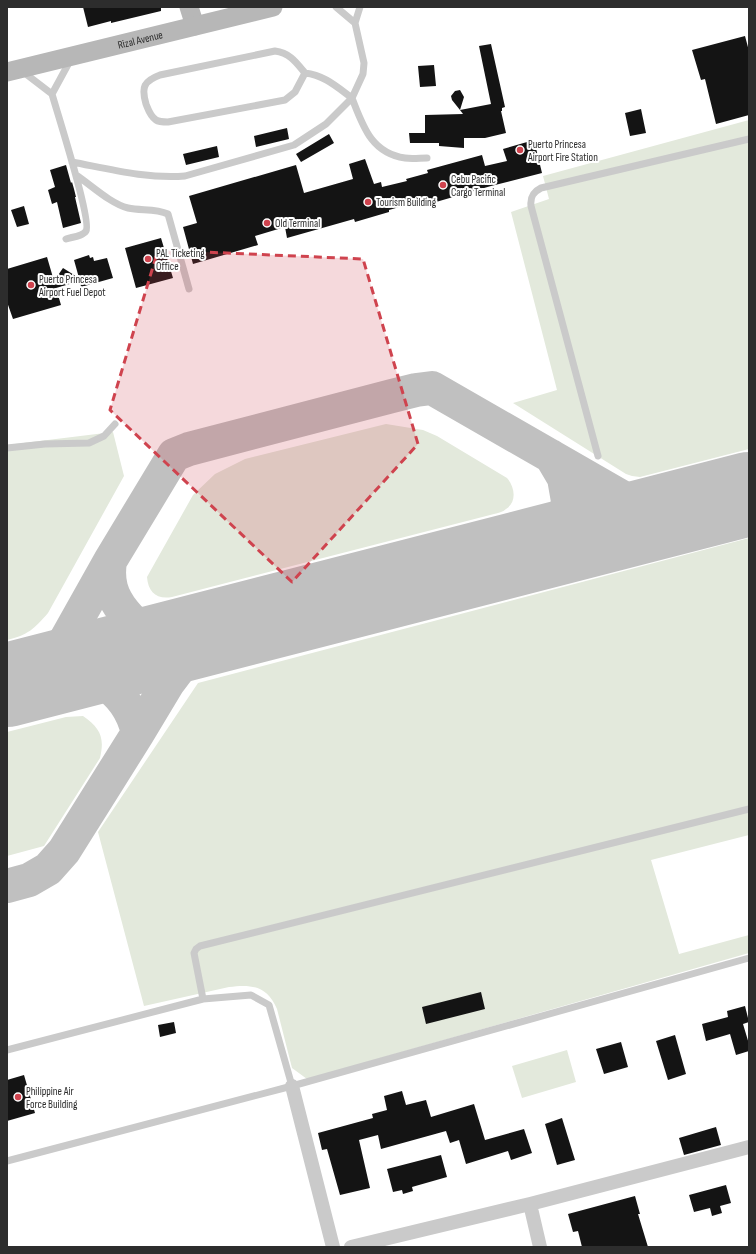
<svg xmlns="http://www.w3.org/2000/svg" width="756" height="1254" viewBox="0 0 756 1254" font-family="'Sofia Sans Condensed',sans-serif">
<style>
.green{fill:#e3e9dc}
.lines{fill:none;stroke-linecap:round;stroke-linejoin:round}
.taxiway{stroke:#c0c0c0;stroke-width:34}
.runway{stroke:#c0c0c0;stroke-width:84}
.building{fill:#141414}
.lane{stroke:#cacaca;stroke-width:7}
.street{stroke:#cacaca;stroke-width:14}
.secondary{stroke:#b7b7b7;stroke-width:19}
.marked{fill:#cf434e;fill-opacity:0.2;stroke:#cf434e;stroke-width:3;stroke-dasharray:8 5;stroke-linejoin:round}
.poi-dot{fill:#cf434e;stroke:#fff;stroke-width:1.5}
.labels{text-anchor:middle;stroke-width:4;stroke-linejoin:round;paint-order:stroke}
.street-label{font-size:11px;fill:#2d2d2d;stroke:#fff}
.poi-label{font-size:11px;fill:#2d2d2d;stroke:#fff;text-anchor:start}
</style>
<rect width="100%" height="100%" fill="#fff"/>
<path class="green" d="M 749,120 L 749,449 L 640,477 L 632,476 L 626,474 L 513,403 L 557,390 L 511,212 L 549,199 L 543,176 Z
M 386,424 L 423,430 L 437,436 L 507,478 C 515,487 517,502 506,509 C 503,512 498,513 494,514 L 172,597 C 157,600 148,592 147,577 L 193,495 L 215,474 L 245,459 Z
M 113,432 L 124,476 L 48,613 C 34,629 28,635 7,640 L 7,445 Z
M 749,538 L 749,835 L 651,860 L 679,954 L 749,935 L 749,953 L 307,1079 L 292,1068 L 277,1009 C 267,986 252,984 229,987 L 144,1006 L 98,832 L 198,683 Z
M 83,716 C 100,728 105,737 100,758 L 44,846 L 7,856 L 7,732 L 66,717 Z
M 567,1050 L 576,1082 L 522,1098 L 512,1066 Z"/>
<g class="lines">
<path class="taxiway" d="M 551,456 L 564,478 L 568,501 L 561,542
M 110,561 C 107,581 111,596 124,612 C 127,616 131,620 135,623 C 148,631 170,635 185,639
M 46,675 L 110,561 L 174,455 L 189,449 L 392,396 L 416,390 L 432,388 L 634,504 L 662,516
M 46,675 C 57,674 69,672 80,673 C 88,673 96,678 102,682 C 122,694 133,711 138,733
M 7,886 L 29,880 L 48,869 L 64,851 L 138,733 L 168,683 L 205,634"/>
<path class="runway" d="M 7,685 L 749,494"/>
</g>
<path class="building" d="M 83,7 L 161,7 L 161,11 L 111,23 L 111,21 L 88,27 Z
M 745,36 L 749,51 L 749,115 L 716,124 L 705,79 L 701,80 L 692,50 Z
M 491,44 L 505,107 L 502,108 L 502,111 L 501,111 L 506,133 L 485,138 L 464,138 L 464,148 L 439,146 L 439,143 L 410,143 L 409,133 L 425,133 L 425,115 L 463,114 L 460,110 L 491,104 L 479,46 Z
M 434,65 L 436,86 L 420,87 L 418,66 Z
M 460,90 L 464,97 L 460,110 L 452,100 L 451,96 L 455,91 Z
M 641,109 L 646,133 L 630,136 L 625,113 Z
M 287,128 L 289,139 L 256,147 L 254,136 Z
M 329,134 L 334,143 L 301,162 L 296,154 Z
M 534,140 L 542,173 L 491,186 L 436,202 L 435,199 L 414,205 L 413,203 L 389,210 L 389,212 L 355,222 L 354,219 L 287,238 L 285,227 L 255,236 L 258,245 L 193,264 L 183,227 L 197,223 L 189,196 L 296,165 L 304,193 L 353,179 L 349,164 L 365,159 L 374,184 L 381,182 L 382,187 L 407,181 L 406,179 L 428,173 L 427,170 L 482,155 L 485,166 L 507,161 L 503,149 Z
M 217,146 L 219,157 L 186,165 L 183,154 Z
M 66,165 L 71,183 L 72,182 L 74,189 L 76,197 L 75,197 L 81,223 L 63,228 L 57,202 L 52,204 L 48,190 L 55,187 L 50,170 Z
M 24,206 L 29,224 L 17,227 L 11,210 Z
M 161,238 L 173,278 L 136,288 L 125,248 Z
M 89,255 L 90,258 L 93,257 L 94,261 L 107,258 L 113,278 L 81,287 L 80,281 L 56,288 L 61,305 L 13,319 L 7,302 L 7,269 L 47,257 L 54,281 L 63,268 L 79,278 L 74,260 Z
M 481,992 L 485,1009 L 426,1024 L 422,1007 Z
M 745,1006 L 749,1022 L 743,1024 L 749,1044 L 749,1051 L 736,1055 L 730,1034 L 706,1041 L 702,1024 L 728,1017 L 727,1011 Z
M 174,1022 L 176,1033 L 160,1037 L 158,1025 Z
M 675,1035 L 686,1074 L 668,1080 L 656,1041 Z
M 621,1042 L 628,1067 L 604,1074 L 596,1049 Z
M 24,1075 L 35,1113 L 7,1121 L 7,1080 Z
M 402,1091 L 406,1105 L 426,1100 L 431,1117 L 474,1104 L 485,1140 L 524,1129 L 532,1153 L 511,1160 L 508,1151 L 466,1164 L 459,1140 L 450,1143 L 446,1131 L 381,1149 L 378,1135 L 359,1140 L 370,1188 L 340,1195 L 327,1149 L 322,1150 L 318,1133 L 373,1118 L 372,1114 L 387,1110 L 384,1096 Z
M 562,1118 L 575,1160 L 557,1165 L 545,1124 Z
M 716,1127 L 721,1145 L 684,1155 L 679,1138 Z
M 441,1155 L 447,1177 L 412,1187 L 413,1191 L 403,1194 L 402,1190 L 393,1192 L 387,1169 Z
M 726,1185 L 731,1203 L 720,1206 L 722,1213 L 712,1216 L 710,1208 L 694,1212 L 689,1195 Z
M 635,1196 L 640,1214 L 638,1214 L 648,1247 L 582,1247 L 578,1231 L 573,1232 L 568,1214 Z"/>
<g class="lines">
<path class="lane" d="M 336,7 L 355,23
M 22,71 L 52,94
M 305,73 L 295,92 L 285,100 L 168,122 C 164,122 159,122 156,120 C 150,116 148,109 146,104 C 141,87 144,81 160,75 L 275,51 C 290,53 296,62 305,73 C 324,75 337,87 352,98
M 52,94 C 57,112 92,221 86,231 C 83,236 72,237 66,239
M 52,94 L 71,59
M 352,98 C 363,126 371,153 405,158 C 412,159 420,158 427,158
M 72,162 C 109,169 147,179 185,176 L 294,145 L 326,124 L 352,98 L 363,74 L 364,63 L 355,23 L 360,7
M 76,175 C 91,185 111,204 128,208 C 141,211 155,208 168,214 L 189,289
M 7,448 L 45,444 L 89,443 L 104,436 L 115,424
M 598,456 L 531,206 C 530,197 533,192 541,188 L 749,139
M 203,999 L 194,953 L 196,949 L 200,946 L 749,809
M 7,1050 L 203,999 L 251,995 L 269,1005 L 292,1086
M 7,1161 L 292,1086 L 749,958"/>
<path class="street" d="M 292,1086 L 333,1247
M 530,1204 L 540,1247
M 351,1247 L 530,1204 L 749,1147"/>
<g class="secondary">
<path d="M 189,7 L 195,26"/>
<path id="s1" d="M 7,72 L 273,7"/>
</g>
</g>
<path class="marked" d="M 158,250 L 363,259 L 418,444 L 292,582 L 110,410 Z"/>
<g class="poi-dot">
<circle cx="520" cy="150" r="4"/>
<circle cx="443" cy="185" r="4"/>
<circle cx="368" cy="202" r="4"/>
<circle cx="267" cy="223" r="4"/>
<circle cx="148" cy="259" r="4"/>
<circle cx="31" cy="285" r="4"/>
<circle cx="18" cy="1097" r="4"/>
</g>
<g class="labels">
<g class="street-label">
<text dy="4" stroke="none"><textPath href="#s1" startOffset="137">Rizal Avenue</textPath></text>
</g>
<g class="poi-label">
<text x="528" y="148">Puerto Princesa<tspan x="528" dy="13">Airport Fire Station</tspan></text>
<text x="451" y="183">Cebu Pacific<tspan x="451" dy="13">Cargo Terminal</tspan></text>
<text x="376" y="206">Tourism Building</text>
<text x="275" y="227">Old Terminal</text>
<text x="156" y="257">PAL Ticketing<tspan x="156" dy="13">Office</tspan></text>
<text x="39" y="283">Puerto Princesa<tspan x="39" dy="13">Airport Fuel Depot</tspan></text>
<text x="26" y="1095">Philippine Air<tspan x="26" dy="13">Force Building</tspan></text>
</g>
</g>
<rect width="756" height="1254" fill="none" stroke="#2d2d2d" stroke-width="16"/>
</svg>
